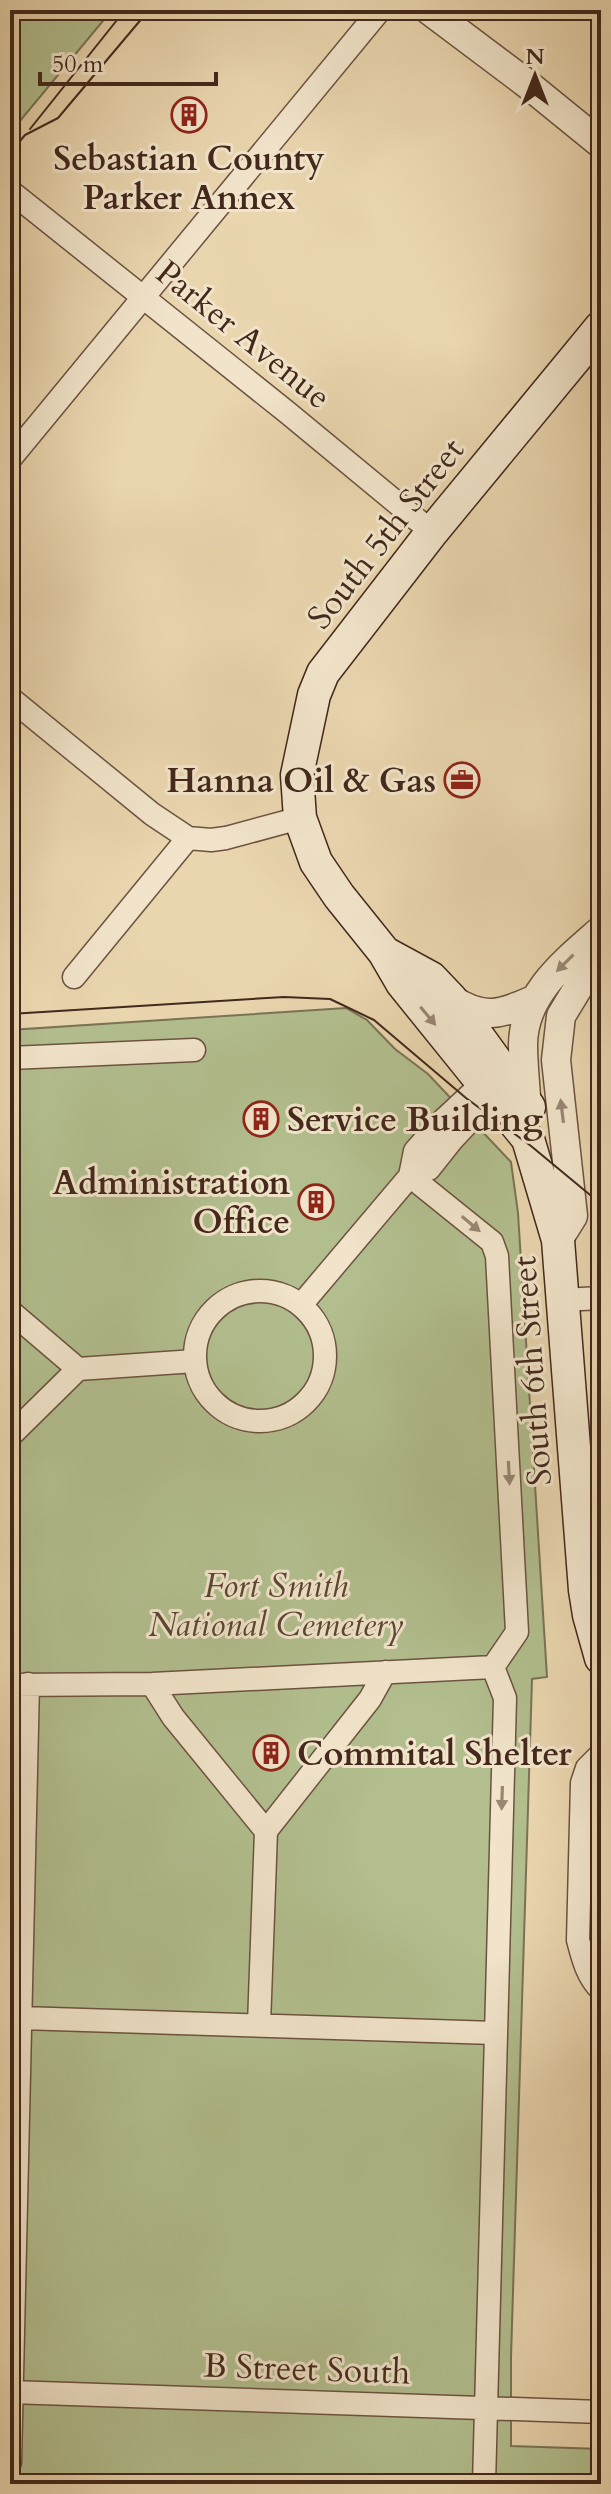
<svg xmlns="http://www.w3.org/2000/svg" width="611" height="2494" viewBox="0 0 611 2494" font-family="Cardo,serif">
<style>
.green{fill:#b2be8e;stroke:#7a7355;stroke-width:2}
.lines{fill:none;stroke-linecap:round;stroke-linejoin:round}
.minor-casing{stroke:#6c5340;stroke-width:25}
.tertiary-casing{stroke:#6c5340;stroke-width:31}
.secondary-casing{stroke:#43281c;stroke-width:35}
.minor{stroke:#f1e4ca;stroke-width:22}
.tertiary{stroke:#f1e4ca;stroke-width:28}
.secondary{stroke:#f1e4ca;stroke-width:32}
.tram{stroke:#43281c;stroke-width:2}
.oneway{fill:#9a8673}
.labels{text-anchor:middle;stroke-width:6;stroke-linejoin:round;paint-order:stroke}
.poi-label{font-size:34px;font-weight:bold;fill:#43281c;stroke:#f1e4ca;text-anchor:end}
.street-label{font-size:34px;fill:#43281c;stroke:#f1e4ca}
.park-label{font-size:34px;font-style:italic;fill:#594633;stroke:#f1e4ca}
</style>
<rect width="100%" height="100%" fill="#e9d5ae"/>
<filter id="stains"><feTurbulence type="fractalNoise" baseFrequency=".0025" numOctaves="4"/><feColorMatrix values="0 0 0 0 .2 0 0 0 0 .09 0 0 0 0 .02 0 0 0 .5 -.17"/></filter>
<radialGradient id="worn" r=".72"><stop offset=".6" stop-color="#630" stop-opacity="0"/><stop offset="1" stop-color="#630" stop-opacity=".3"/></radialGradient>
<path class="green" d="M 10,10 L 112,10 L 10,133 Z
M 346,1008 L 367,1020 L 395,1049 L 428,1074 L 511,1162 L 518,1213 L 547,1677 L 532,1679 L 511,2357 L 511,2446 L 601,2449 L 601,2484 L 10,2484 L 10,1030 Z"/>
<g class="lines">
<defs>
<path id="minor" d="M 10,191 L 288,413 L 432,532
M 10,459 L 380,10
M 10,698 L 152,814 L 188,838 L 211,840 L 226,838 L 300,818
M 74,977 L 188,838
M 10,1058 L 194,1050
M 410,1176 L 492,1242 L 497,1256 L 517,1632 L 493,1667
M 410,1176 L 415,1151 L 438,1125 L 483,1083
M195 1356a65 65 0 1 1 130 0a65 65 0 1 1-130 0Z
M 562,1300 L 601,1298
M 301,1305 L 410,1176 L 429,1169 L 452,1140 L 494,1095
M 10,1311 L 78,1369
M 10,1436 L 78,1369 L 195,1361
M 152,1684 L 173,1717 L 266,1831
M 10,1685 L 152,1684 L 493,1667
M 601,1754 L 587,1768 L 582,1783 L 578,1940 C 583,1959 587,1976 601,1990
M 21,2018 L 495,2033
M 259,2025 L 266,1831 L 370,1699 L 385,1672
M 10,2392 L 601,2412
M 10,2462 L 28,1684
M 484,2484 L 505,1698 L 493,1667"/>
<path id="tertiary" d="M 429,10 L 526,83 L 601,144
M 451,999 C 483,1020 500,1015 533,1000
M 527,1112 C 526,1090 523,1066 523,1044 C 524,993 566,961 601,930
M 558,1240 L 573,1216 L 556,1060 L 561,1016 L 601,950"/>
<path id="secondary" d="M 385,953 L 431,978 L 451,999 L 529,1107
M 559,1220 L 558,1240 L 585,1590 L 589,1615 L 601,1658
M 558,1240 L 528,1139 L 402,983 L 384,952 L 339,896 L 316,862 L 300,818 L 297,775 L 314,695 L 323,673 L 432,532 L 601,327"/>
</defs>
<use href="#minor" class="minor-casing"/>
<use href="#tertiary" class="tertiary-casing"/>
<use href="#secondary" class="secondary-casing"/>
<use href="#minor" class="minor"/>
<use href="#tertiary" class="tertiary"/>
<use href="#secondary" class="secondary"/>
<path class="tram" d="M 30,129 L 125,10
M 10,153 L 25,135 L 58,118 L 149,10
M 10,1014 L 284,997 L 330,999 L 374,1020 L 466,1098 L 531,1146 L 601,1204"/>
</g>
<defs><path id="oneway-solid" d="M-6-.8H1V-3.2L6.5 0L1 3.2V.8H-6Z" transform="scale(2)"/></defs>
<g class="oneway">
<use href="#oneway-solid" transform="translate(565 963) rotate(135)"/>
<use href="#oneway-solid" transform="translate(428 1016) rotate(50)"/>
<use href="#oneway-solid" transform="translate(562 1111) rotate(-97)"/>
<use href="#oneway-solid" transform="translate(471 1224) rotate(40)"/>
<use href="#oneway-solid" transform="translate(509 1473) rotate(87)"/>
<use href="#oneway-solid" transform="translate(502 1798) rotate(92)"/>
</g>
<defs>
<symbol id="building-ring" viewBox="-11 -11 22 22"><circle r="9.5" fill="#f1e4ca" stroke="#8f2418" stroke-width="1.5"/><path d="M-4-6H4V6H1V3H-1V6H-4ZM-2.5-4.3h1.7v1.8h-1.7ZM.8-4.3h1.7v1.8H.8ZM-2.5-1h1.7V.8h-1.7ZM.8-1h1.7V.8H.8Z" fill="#8f2418"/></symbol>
<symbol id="office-ring" viewBox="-11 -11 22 22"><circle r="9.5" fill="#f1e4ca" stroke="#8f2418" stroke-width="1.5"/><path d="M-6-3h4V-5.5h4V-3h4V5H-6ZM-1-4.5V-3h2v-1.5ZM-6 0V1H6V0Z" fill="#8f2418"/></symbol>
</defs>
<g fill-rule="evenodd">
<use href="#building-ring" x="169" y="95" width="40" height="40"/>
<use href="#office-ring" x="442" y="760" width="40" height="40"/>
<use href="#building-ring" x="241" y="1099" width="40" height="40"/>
<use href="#building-ring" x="296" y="1182" width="40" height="40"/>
<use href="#building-ring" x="251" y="1733" width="40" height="40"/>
</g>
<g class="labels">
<g class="poi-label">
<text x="189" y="170" text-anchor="middle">Sebastian County<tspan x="189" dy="39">Parker Annex</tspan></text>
<text x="436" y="792">Hanna Oil &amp; Gas</text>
<text x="287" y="1131" text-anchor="start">Service Building</text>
<text x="290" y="1194">Administration<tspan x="290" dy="39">Office</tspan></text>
<text x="297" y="1765" text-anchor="start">Commital Shelter</text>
</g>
<g class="street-label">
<text transform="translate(244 334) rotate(39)" y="12">Parker Avenue</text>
<text transform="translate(385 533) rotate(-52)" y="12">South 5th Street</text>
<text transform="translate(531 1371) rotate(-94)" y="12">South 6th Street</text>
<text transform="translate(307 2368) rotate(2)" y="12">B Street South</text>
</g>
<g class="park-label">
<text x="276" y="1597">Fort Smith<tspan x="276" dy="39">National Cemetery</tspan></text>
</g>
</g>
<rect width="611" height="2494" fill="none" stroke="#e9d5ae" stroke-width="40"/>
<rect x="12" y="12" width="587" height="2470" fill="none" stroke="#43281c" stroke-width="4"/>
<rect x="20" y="20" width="571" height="2454" fill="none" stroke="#43281c" stroke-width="2"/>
<g transform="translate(535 76)" stroke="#f1e4ca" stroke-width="6" paint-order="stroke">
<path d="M0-6L14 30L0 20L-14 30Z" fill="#43281c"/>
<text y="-12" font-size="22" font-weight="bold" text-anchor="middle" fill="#43281c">N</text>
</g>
<path d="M40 72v12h176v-12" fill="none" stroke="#43281c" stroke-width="4"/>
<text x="52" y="72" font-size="24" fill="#43281c" stroke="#f1e4ca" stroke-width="6" paint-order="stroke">50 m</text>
<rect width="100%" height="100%" filter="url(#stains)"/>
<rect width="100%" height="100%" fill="url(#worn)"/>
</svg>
